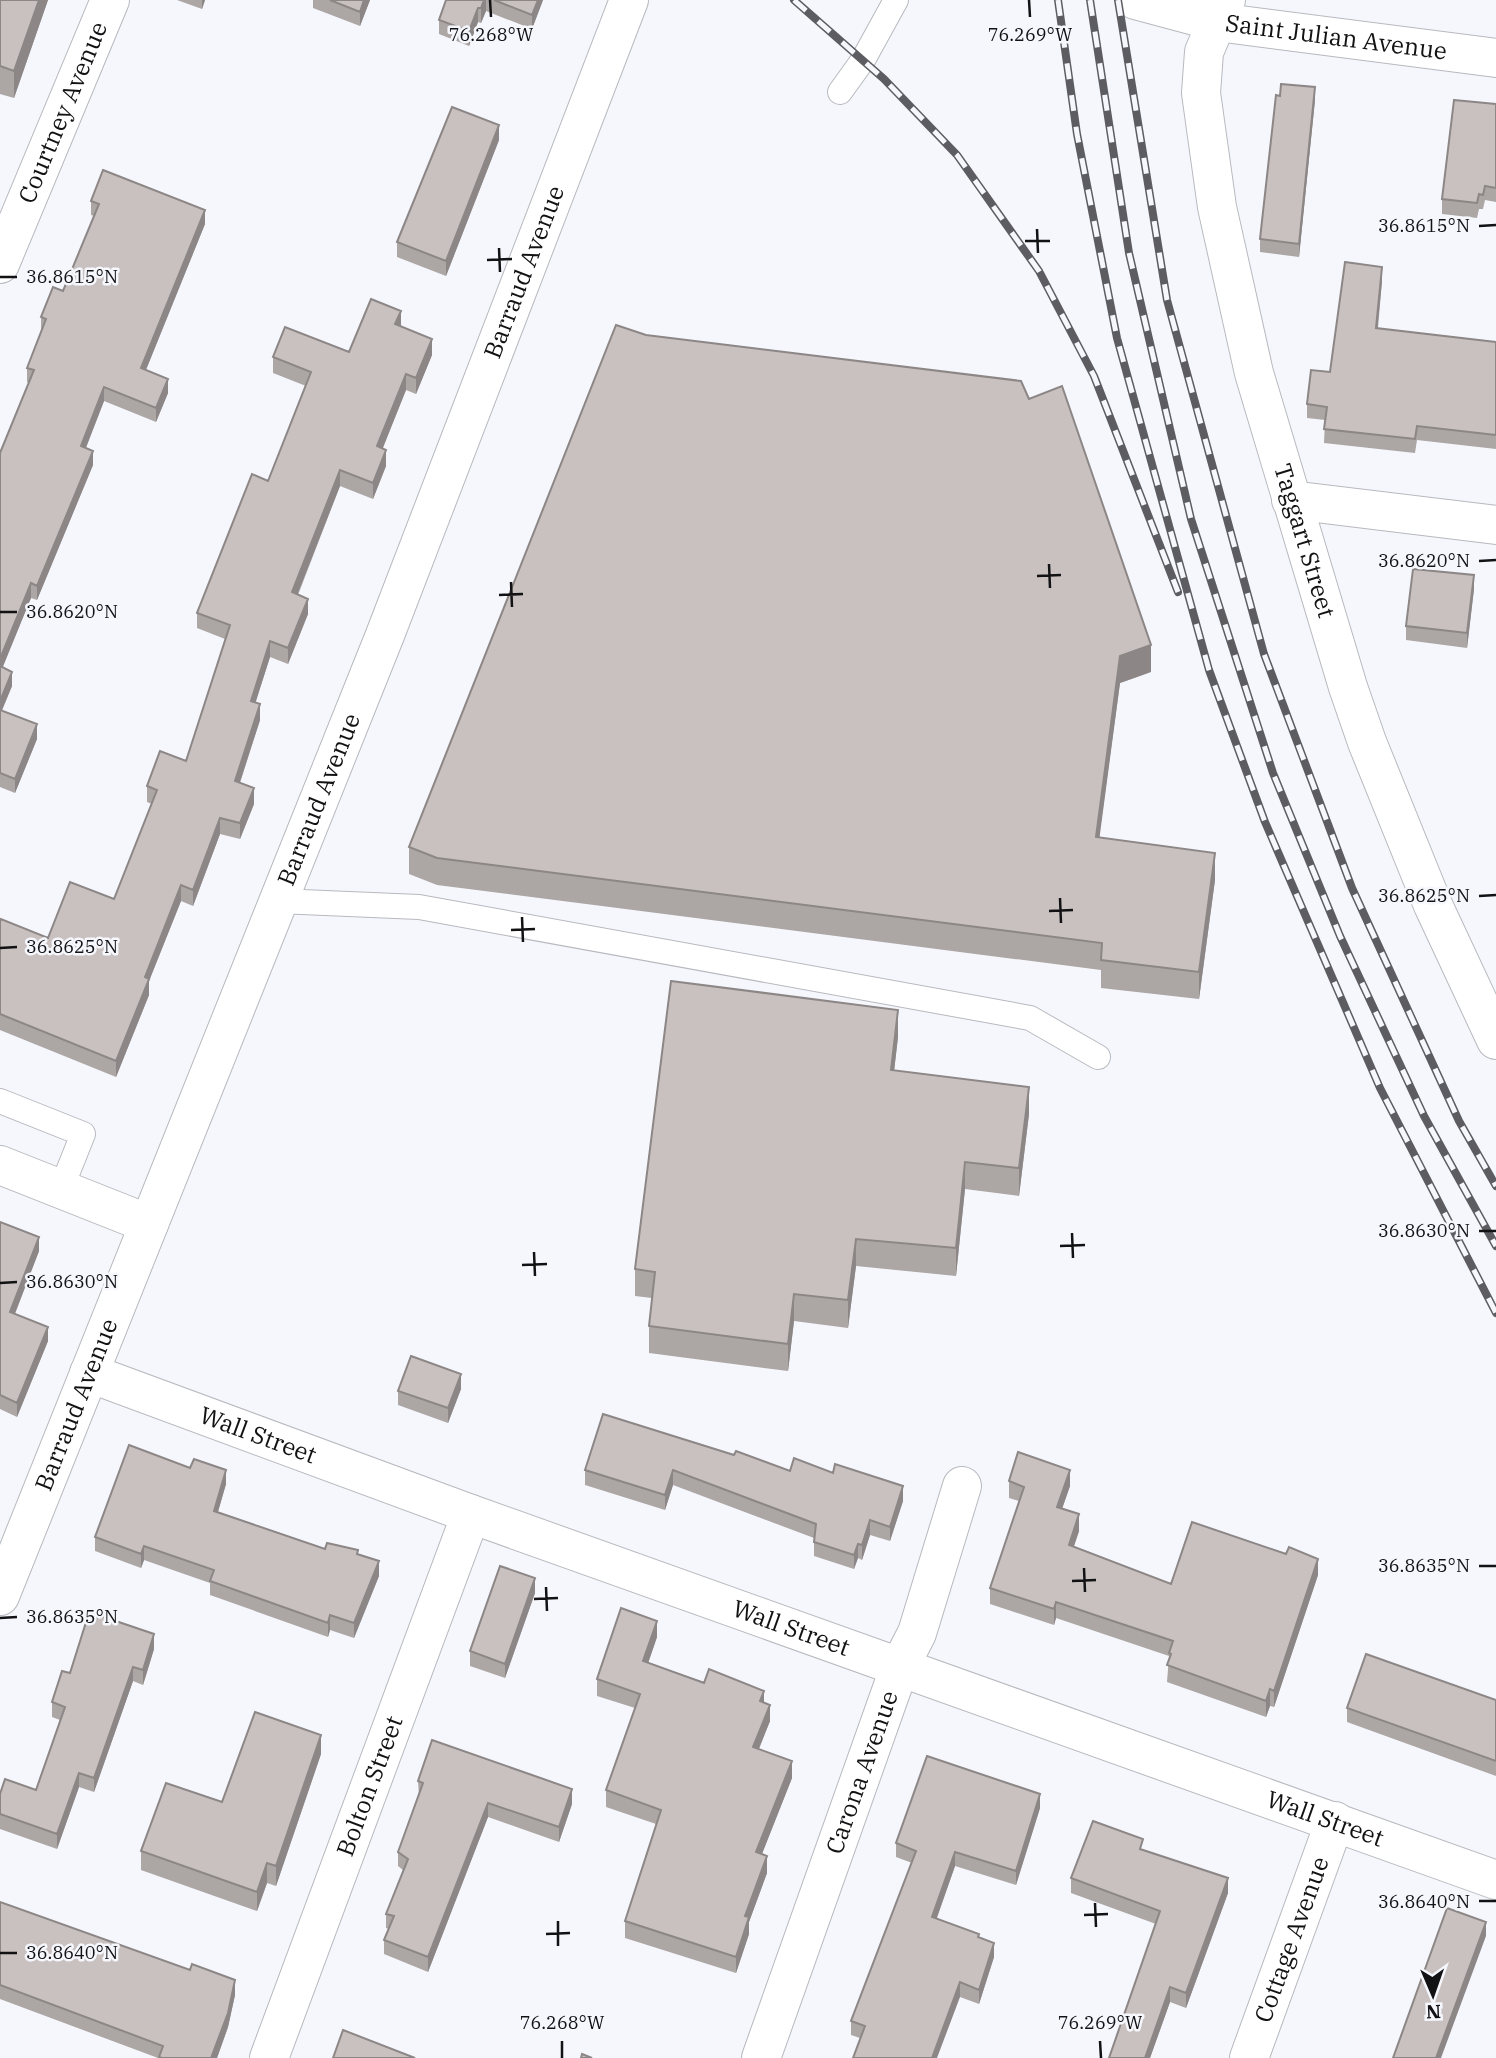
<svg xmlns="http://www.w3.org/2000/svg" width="1496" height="2058" viewBox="0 0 1496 2058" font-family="'IBM Plex Serif',serif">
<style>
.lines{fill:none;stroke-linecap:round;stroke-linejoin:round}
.service-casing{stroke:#b7b9be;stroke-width:26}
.minor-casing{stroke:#b7b9be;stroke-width:40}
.tertiary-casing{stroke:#b7b9be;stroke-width:40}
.service{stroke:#fff;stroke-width:24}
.minor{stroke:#fff;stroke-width:38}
.tertiary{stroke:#fff;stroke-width:38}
.rail-casing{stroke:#5d5d61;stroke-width:8}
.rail{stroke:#f6f7fd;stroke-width:5;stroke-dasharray:16;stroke-linecap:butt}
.wall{fill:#aca6a5}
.shaded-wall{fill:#8c8786}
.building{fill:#c8c1c0;stroke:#8c8786;stroke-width:2}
.ticks{fill:none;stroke:#121214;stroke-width:2.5}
.labels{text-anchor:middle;stroke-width:5;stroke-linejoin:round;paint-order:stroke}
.street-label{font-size:24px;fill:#121214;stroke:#f6f7fd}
.ticks-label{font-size:18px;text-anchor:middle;fill:#121214;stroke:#f6f7fd;stroke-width:5;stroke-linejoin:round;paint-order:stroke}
</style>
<rect width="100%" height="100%" fill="#f6f7fd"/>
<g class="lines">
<defs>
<path id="service" d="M 840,92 L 863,60 L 896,0
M 278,901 L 419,907 L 1030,1018 L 1098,1057
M 0,1101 L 83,1134 L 61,1189"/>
<g id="minor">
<path id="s1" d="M 1226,0 L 1204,52 L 1201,93 L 1217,207 L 1254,373 L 1348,687 L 1367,742 L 1433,905 L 1496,1040"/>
<path id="s2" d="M 0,264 L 110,0"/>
<path d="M 1291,500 L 1496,525"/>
<path d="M 0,1165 L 149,1224"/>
<path id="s3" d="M 89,1373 L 471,1514 L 1496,1880"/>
<path id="s4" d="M 0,1596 L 385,635 L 629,0"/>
<path id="s5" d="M 269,2058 L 471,1514"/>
<path id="s6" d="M 761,2058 L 900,1666 L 917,1633 L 962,1486"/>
<path id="s7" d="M 1249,2058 L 1335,1821"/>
</g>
<g id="tertiary">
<path id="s8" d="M 1135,0 L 1217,22 L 1496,58"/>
</g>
</defs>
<use href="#service" class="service-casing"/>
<use href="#minor" class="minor-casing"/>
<use href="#tertiary" class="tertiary-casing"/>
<use href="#service" class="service"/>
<use href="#minor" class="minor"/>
<use href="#tertiary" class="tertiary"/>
<defs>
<path id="rail" d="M 794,0 L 884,79 L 957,155 L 1039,271 L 1094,376 L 1178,592
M 1058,0 L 1077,134 L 1117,338 L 1209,670 L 1265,822 L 1380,1088 L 1496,1313
M 1090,0 L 1129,253 L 1191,519 L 1273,773 L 1340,936 L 1424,1116 L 1496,1246
M 1118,0 L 1167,300 L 1264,654 L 1352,888 L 1459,1121 L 1496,1186"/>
</defs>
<use href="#rail" class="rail-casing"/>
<use href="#rail" class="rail"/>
</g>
<path class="wall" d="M 0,0 L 48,0 L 14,98 L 0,94 Z
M 177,0 L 205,0 L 202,9 Z
M 313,0 L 370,0 L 360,26 L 313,8 Z
M 446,0 L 543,0 L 532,29 L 486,11 L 481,23 L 478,22 L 469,46 L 439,34 L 439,20 Z
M 1315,100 L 1299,257 L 1260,252 L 1260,239 Z
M 1496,104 L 1496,202 L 1485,200 L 1483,209 L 1479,209 L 1477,218 L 1442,214 L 1442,199 Z
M 499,140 L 446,276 L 397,257 L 397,242 Z
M 91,201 L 205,224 L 146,370 L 168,393 L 156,422 L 104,401 L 86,448 L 93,465 L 37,600 L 31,598 L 2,667 L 12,686 L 2,710 L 37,739 L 15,793 L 0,787 L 0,453 L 29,383 L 27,382 L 27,368 L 41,331 L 41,317 L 63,291 L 94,216 L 91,215 Z
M 1382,281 L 1378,328 L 1496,342 L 1496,449 L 1417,440 L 1415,453 L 1324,443 L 1325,420 L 1307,418 L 1307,404 L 1330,372 Z
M 401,326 L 432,355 L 416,394 L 406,390 L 383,448 L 386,466 L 373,499 L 340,486 L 298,595 L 308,614 L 288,664 L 270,657 L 255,703 L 260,720 L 240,783 L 254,804 L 240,839 L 220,834 L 193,906 L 181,901 L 149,981 L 149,995 L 116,1077 L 0,1030 L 0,922 L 48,938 L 114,899 L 152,804 L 147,802 L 147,786 L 186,761 L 225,639 L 197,628 L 197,613 L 268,481 L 306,386 L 273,373 L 273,357 L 349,352 Z
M 1474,589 L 1467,648 L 1406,640 L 1406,626 Z
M 1151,672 L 1120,683 L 1099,837 L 1215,880 L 1199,999 L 1101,988 L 1101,970 L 437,885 L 409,874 L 409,847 Z
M 898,1037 L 894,1071 L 1029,1114 L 1019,1196 L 965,1189 L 956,1276 L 856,1266 L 848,1328 L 794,1321 L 788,1371 L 649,1353 L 649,1326 L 652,1298 L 635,1296 L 635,1269 Z
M 0,1222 L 39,1251 L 15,1314 L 48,1341 L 17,1417 L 0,1409 Z
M 461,1389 L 448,1423 L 398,1405 L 398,1391 Z
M 190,1468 L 226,1484 L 218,1512 L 325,1549 L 358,1554 L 379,1576 L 354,1638 L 330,1630 L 328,1637 L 210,1595 L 210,1583 L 144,1560 L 141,1568 L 95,1551 L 95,1537 Z
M 585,1470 L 790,1471 L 903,1501 L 890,1541 L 870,1535 L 862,1560 L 858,1558 L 854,1569 L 814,1556 L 814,1538 L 673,1485 L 665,1510 L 585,1485 Z
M 1009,1481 L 1070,1486 L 1062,1509 L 1079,1531 L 1074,1546 L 1171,1584 L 1318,1575 L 1274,1707 L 1270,1706 L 1266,1717 L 1167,1682 L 1169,1656 L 1056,1618 L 1054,1625 L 990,1604 L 990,1588 L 1019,1501 L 1009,1498 Z
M 535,1593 L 505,1678 L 470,1666 L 470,1651 Z
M 657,1637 L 648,1663 L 764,1702 L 770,1721 L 759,1749 L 792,1778 L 762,1854 L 767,1873 L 749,1922 L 749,1934 L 736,1973 L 625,1938 L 625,1921 L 656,1824 L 606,1807 L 606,1790 L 635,1708 L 597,1696 L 597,1679 Z
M 154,1649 L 143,1685 L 133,1681 L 94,1792 L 79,1787 L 57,1849 L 0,1829 L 0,1794 L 36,1790 L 60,1720 L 52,1717 L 52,1702 L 70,1673 Z
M 1496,1700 L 1496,1776 L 1347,1722 L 1347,1708 Z
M 321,1754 L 276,1886 L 267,1883 L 257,1911 L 141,1870 L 141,1851 L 222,1802 Z
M 418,1781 L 572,1804 L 559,1842 L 488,1817 L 428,1972 L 384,1954 L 384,1940 L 389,1929 L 386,1928 L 386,1914 L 403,1870 L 398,1866 L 398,1852 L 419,1796 Z
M 1040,1808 L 1016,1885 L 955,1866 L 937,1918 L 979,1937 L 994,1957 L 979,2004 L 960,1997 L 860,2038 L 851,2035 L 851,2021 L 912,1863 L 896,1857 L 896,1843 Z
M 1143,1850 L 1228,1893 L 1186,2008 L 1170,2002 L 1150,2058 L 1109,2058 L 1156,1924 L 1071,1893 L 1071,1878 Z
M 0,1902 L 190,1970 L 235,1995 L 228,2027 L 217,2058 L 158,2058 L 0,1999 Z"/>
<path class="shaded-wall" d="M 39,0 L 48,0 L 14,98 L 14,71 Z
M 202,0 L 205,0 L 202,9 Z
M 364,0 L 370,0 L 360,26 L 360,12 Z
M 484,0 L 486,0 L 486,11 L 481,23 L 481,8 Z
M 538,0 L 543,0 L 532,29 L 532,15 Z
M 478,8 L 478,22 L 469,46 L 469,31 Z
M 1315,87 L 1315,100 L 1299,257 L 1299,244 Z
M 499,125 L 499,140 L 446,276 L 446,261 Z
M 205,210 L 205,224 L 141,382 L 141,368 Z
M 1382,267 L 1382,281 L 1376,342 L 1376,328 Z
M 401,311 L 401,326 L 395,324 Z
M 432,339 L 432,355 L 416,394 L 416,378 Z
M 406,374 L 406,390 L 377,462 L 377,446 Z
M 168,379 L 168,393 L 156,422 L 156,408 Z
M 104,387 L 104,401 L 81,460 L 81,446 Z
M 386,450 L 386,466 L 373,499 L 373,483 Z
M 93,451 L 93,465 L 37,600 L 37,586 Z
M 340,470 L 340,486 L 292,608 L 292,592 Z
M 1474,575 L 1474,589 L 1467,648 L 1467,633 Z
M 31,583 L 31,598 L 0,674 L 0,659 Z
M 308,599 L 308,614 L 288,664 L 288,648 Z
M 270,641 L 270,657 L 251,717 L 251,701 Z
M 1151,645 L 1151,672 L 1120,683 L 1096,864 L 1096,837 L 1120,656 Z
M 12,672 L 12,686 L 0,715 L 0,701 Z
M 260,704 L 260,720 L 235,797 L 235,781 Z
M 37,724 L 37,739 L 15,793 L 15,779 Z
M 254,788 L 254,804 L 240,839 L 240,823 Z
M 220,818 L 220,834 L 193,906 L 193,890 Z
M 1215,853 L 1215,880 L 1199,999 L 1199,972 Z
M 181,885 L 181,901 L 149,981 L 149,995 L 116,1077 L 116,1061 L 145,977 Z
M 898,1010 L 898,1037 L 891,1098 L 891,1070 Z
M 1029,1087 L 1029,1114 L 1019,1196 L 1019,1168 Z
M 965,1162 L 965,1189 L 956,1276 L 956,1248 Z
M 39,1237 L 39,1251 L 10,1326 L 10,1312 Z
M 856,1239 L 856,1266 L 848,1328 L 848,1300 Z
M 794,1294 L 794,1321 L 788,1371 L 788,1344 Z
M 48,1327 L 48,1341 L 17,1417 L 17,1403 Z
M 461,1374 L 461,1389 L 448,1423 L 448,1408 Z
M 226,1470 L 226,1484 L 214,1525 L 214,1511 Z
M 673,1470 L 673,1485 L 665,1510 L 665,1495 Z
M 1070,1470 L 1070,1486 L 1057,1523 L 1057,1507 Z
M 903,1486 L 903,1501 L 890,1541 L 890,1527 Z
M 1079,1514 L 1079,1531 L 1069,1561 L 1069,1545 Z
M 870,1520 L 870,1535 L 862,1560 L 862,1545 Z
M 858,1544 L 858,1558 L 854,1569 L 854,1555 Z
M 144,1546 L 144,1560 L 141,1568 L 141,1554 Z
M 1318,1559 L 1318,1575 L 1274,1707 L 1274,1691 Z
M 379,1561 L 379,1576 L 354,1638 L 354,1623 Z
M 535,1578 L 535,1593 L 505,1678 L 505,1664 Z
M 1056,1602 L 1056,1618 L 1054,1625 L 1054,1609 Z
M 330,1615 L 330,1630 L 328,1637 L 328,1623 Z
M 657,1621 L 657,1637 L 643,1678 L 643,1661 Z
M 154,1634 L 154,1649 L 143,1685 L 143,1670 Z
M 133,1667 L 133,1681 L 94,1792 L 94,1778 Z
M 1270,1689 L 1270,1706 L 1266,1717 L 1266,1701 Z
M 764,1691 L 764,1707 L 760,1701 Z
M 770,1705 L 770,1721 L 753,1763 L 753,1747 Z
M 321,1735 L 321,1754 L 276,1886 L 276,1866 Z
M 792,1761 L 792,1778 L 756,1869 L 756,1852 Z
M 79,1773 L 79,1787 L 57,1849 L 57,1834 Z
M 572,1789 L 572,1804 L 559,1842 L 559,1827 Z
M 1040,1794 L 1040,1808 L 1016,1885 L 1016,1871 Z
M 488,1803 L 488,1817 L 428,1972 L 428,1957 Z
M 955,1852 L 955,1866 L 932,1931 L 932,1917 Z
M 767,1856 L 767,1873 L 749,1922 L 749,1934 L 736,1973 L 736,1957 L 745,1916 Z
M 267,1863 L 267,1883 L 257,1911 L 257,1892 Z
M 1228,1878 L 1228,1893 L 1186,2008 L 1186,1993 Z
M 1486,1922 L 1486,1936 L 1441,2058 L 1436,2058 Z
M 994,1943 L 994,1957 L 979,2004 L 979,1990 Z
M 235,1980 L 235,1995 L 228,2027 L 217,2058 L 211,2058 Z
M 960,1982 L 960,1997 L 937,2058 L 932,2058 Z
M 1170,1987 L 1170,2002 L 1150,2058 L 1145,2058 Z"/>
<path class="building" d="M 0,0 L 39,0 L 14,71 L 0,66 Z
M 330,0 L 364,0 L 360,12 Z
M 446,0 L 484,0 L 481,8 L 478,8 L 469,31 L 439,20 Z
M 494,0 L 538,0 L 532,15 Z
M 1281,84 L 1315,87 L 1299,244 L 1260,239 L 1276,95 L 1280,96 Z
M 1454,100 L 1496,104 L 1496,188 L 1485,186 L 1483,195 L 1479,194 L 1477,203 L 1442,199 Z
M 452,107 L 499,125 L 446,261 L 397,242 Z
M 103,170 L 205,210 L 141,368 L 168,379 L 156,408 L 104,387 L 81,446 L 93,451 L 37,586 L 31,583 L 0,659 L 0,453 L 34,370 L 27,368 L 46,319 L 41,317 L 53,287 L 63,291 L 99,204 L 91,201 Z
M 1345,262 L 1382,267 L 1376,328 L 1496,342 L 1496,435 L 1417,426 L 1415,439 L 1324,429 L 1327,407 L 1307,404 L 1311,370 L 1330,372 Z
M 371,299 L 401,311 L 395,324 L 432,339 L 416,378 L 406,374 L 377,446 L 386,450 L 373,483 L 340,470 L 292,592 L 308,599 L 288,648 L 270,641 L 251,701 L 260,704 L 235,781 L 254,788 L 240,823 L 220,818 L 193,890 L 181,885 L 145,977 L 149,979 L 116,1061 L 0,1014 L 0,922 L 1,919 L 48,938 L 70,882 L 114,899 L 157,790 L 147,786 L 160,751 L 186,761 L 230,625 L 197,613 L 252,474 L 268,481 L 311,372 L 273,357 L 285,327 L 349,352 Z
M 616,325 L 646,335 L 1021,381 L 1029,399 L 1062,386 L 1151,645 L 1120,656 L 1096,837 L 1215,853 L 1199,972 L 1101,960 L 1102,943 L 437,858 L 409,847 Z
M 1413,569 L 1474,575 L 1467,633 L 1406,626 Z
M 0,666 L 12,672 L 0,701 Z
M 0,710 L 37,724 L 15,779 L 0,773 Z
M 671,981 L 898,1010 L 891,1070 L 1029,1087 L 1019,1168 L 965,1162 L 956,1248 L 856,1239 L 848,1300 L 794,1294 L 788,1344 L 649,1326 L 655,1272 L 635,1269 Z
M 0,1222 L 39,1237 L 10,1312 L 48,1327 L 17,1403 L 0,1395 Z
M 411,1356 L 461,1374 L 448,1408 L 398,1391 Z
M 603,1414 L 734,1455 L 736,1451 L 790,1471 L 794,1458 L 833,1473 L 835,1464 L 903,1486 L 890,1527 L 870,1520 L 862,1545 L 858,1544 L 854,1555 L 814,1542 L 816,1524 L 673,1470 L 665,1495 L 585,1470 Z
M 129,1445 L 190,1468 L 194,1459 L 226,1470 L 214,1511 L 325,1549 L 327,1543 L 358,1550 L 357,1554 L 379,1561 L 354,1623 L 330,1615 L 328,1623 L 210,1581 L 214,1570 L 144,1546 L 141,1554 L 95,1537 Z
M 1018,1452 L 1070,1470 L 1057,1507 L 1079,1514 L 1069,1545 L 1171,1584 L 1192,1522 L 1286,1554 L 1289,1547 L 1318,1559 L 1274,1691 L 1270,1689 L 1266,1701 L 1167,1665 L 1171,1654 L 1169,1653 L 1173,1641 L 1056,1602 L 1054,1609 L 990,1588 L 1024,1487 L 1009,1481 Z
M 500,1566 L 535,1578 L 505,1664 L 470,1651 Z
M 621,1608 L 657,1621 L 643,1661 L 704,1683 L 709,1669 L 764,1691 L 760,1701 L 770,1705 L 753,1747 L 792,1761 L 756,1852 L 767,1856 L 745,1916 L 749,1917 L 736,1957 L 625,1921 L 661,1810 L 606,1790 L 640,1694 L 597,1679 Z
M 98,1615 L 154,1634 L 143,1670 L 133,1667 L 94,1778 L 79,1773 L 57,1834 L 0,1814 L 0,1794 L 5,1779 L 36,1790 L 65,1707 L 52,1702 L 62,1671 L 70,1673 L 87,1619 L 95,1622 Z
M 1366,1654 L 1496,1700 L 1496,1761 L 1347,1708 Z
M 255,1712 L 321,1735 L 276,1866 L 267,1863 L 257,1892 L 141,1851 L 166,1783 L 222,1802 Z
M 432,1740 L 572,1789 L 559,1827 L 488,1803 L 428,1957 L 384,1940 L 394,1916 L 386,1914 L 408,1859 L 398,1852 L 423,1783 L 418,1781 Z
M 927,1756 L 1040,1794 L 1016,1871 L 955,1852 L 932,1917 L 979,1934 L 978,1937 L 994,1943 L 979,1990 L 960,1982 L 932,2058 L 853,2058 L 865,2026 L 851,2021 L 916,1851 L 896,1843 Z
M 1093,1821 L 1143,1839 L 1140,1849 L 1228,1878 L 1186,1993 L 1170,1987 L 1145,2058 L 1109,2058 L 1160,1911 L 1071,1878 Z
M 0,1902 L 190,1970 L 192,1964 L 235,1980 L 228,2013 L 211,2058 L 162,2058 L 159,2057 L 163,2046 L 0,1985 Z
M 1447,1908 L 1486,1922 L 1436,2058 L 1393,2058 Z
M 343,2030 L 415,2058 L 333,2058 Z
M 582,2054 L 592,2058 L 581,2058 Z"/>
<path class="ticks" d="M 490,0 L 491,17M 1029,0 L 1030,17M 1479,226 L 1496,225M 1037,229 L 1038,253M 1025,241 L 1050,241M 499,248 L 500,272M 487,260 L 512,259M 0,277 L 17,277M 1479,561 L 1496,560M 1049,564 L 1050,588M 1037,576 L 1061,575M 511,582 L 512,607M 499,595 L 523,594M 0,612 L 17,612M 1479,896 L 1496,895M 1060,898 L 1061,923M 1049,911 L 1073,910M 522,917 L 523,942M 511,930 L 535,929M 0,948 L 17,947M 1479,1231 L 1496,1231M 1072,1233 L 1073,1258M 1060,1246 L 1085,1245M 534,1252 L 535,1276M 522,1265 L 547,1264M 0,1283 L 17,1282M 1479,1566 L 1496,1566M 1084,1568 L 1085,1592M 1072,1581 L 1096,1580M 546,1587 L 547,1611M 534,1599 L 558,1598M 0,1618 L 17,1617M 1479,1901 L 1496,1901M 1095,1903 L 1096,1927M 1084,1915 L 1108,1914M 558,1921 L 558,1946M 546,1934 L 570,1933M 0,1953 L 17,1953M 562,2041 L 562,2058M 1100,2041 L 1101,2058"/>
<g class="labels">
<g class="street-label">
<text dy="8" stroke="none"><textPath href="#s8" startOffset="205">Saint Julian Avenue</textPath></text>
<text dy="8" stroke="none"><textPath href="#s2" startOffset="164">Courtney Avenue</textPath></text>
<text dy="8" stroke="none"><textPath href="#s4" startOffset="1424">Barraud Avenue</textPath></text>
<text dy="8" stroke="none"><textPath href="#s1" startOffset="558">Taggart Street</textPath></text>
<text dy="8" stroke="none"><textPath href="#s4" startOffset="858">Barraud Avenue</textPath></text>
<text dy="8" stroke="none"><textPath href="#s4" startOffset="206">Barraud Avenue</textPath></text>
<text dy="8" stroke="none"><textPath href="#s3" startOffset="180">Wall Street</textPath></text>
<text dy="8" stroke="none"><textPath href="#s3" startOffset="747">Wall Street</textPath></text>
<text dy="8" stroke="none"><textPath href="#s6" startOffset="303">Carona Avenue</textPath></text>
<text dy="8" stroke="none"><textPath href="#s5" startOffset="290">Bolton Street</textPath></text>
<text dy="8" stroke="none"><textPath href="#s3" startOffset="1314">Wall Street</textPath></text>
<text dy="8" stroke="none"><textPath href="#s7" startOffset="126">Cottage Avenue</textPath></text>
</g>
</g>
<g class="ticks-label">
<text x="491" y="41">76.268°W</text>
<text x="1030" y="41">76.269°W</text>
<text x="1424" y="232">36.8615°N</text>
<text x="72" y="283">36.8615°N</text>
<text x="1424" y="567">36.8620°N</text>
<text x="72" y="618">36.8620°N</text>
<text x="1424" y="902">36.8625°N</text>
<text x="72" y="953">36.8625°N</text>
<text x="1424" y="1237">36.8630°N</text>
<text x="72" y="1288">36.8630°N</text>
<text x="1424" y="1572">36.8635°N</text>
<text x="72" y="1623">36.8635°N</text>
<text x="1424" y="1908">36.8640°N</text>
<text x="72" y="1959">36.8640°N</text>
<text x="562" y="2029">76.268°W</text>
<text x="1100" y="2029">76.269°W</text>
</g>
<g transform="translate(1433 1995) rotate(178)" stroke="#f6f7fd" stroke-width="5" paint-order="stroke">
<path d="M0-5L12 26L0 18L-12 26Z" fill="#121214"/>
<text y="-10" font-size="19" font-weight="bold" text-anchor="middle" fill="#121214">N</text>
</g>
</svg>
